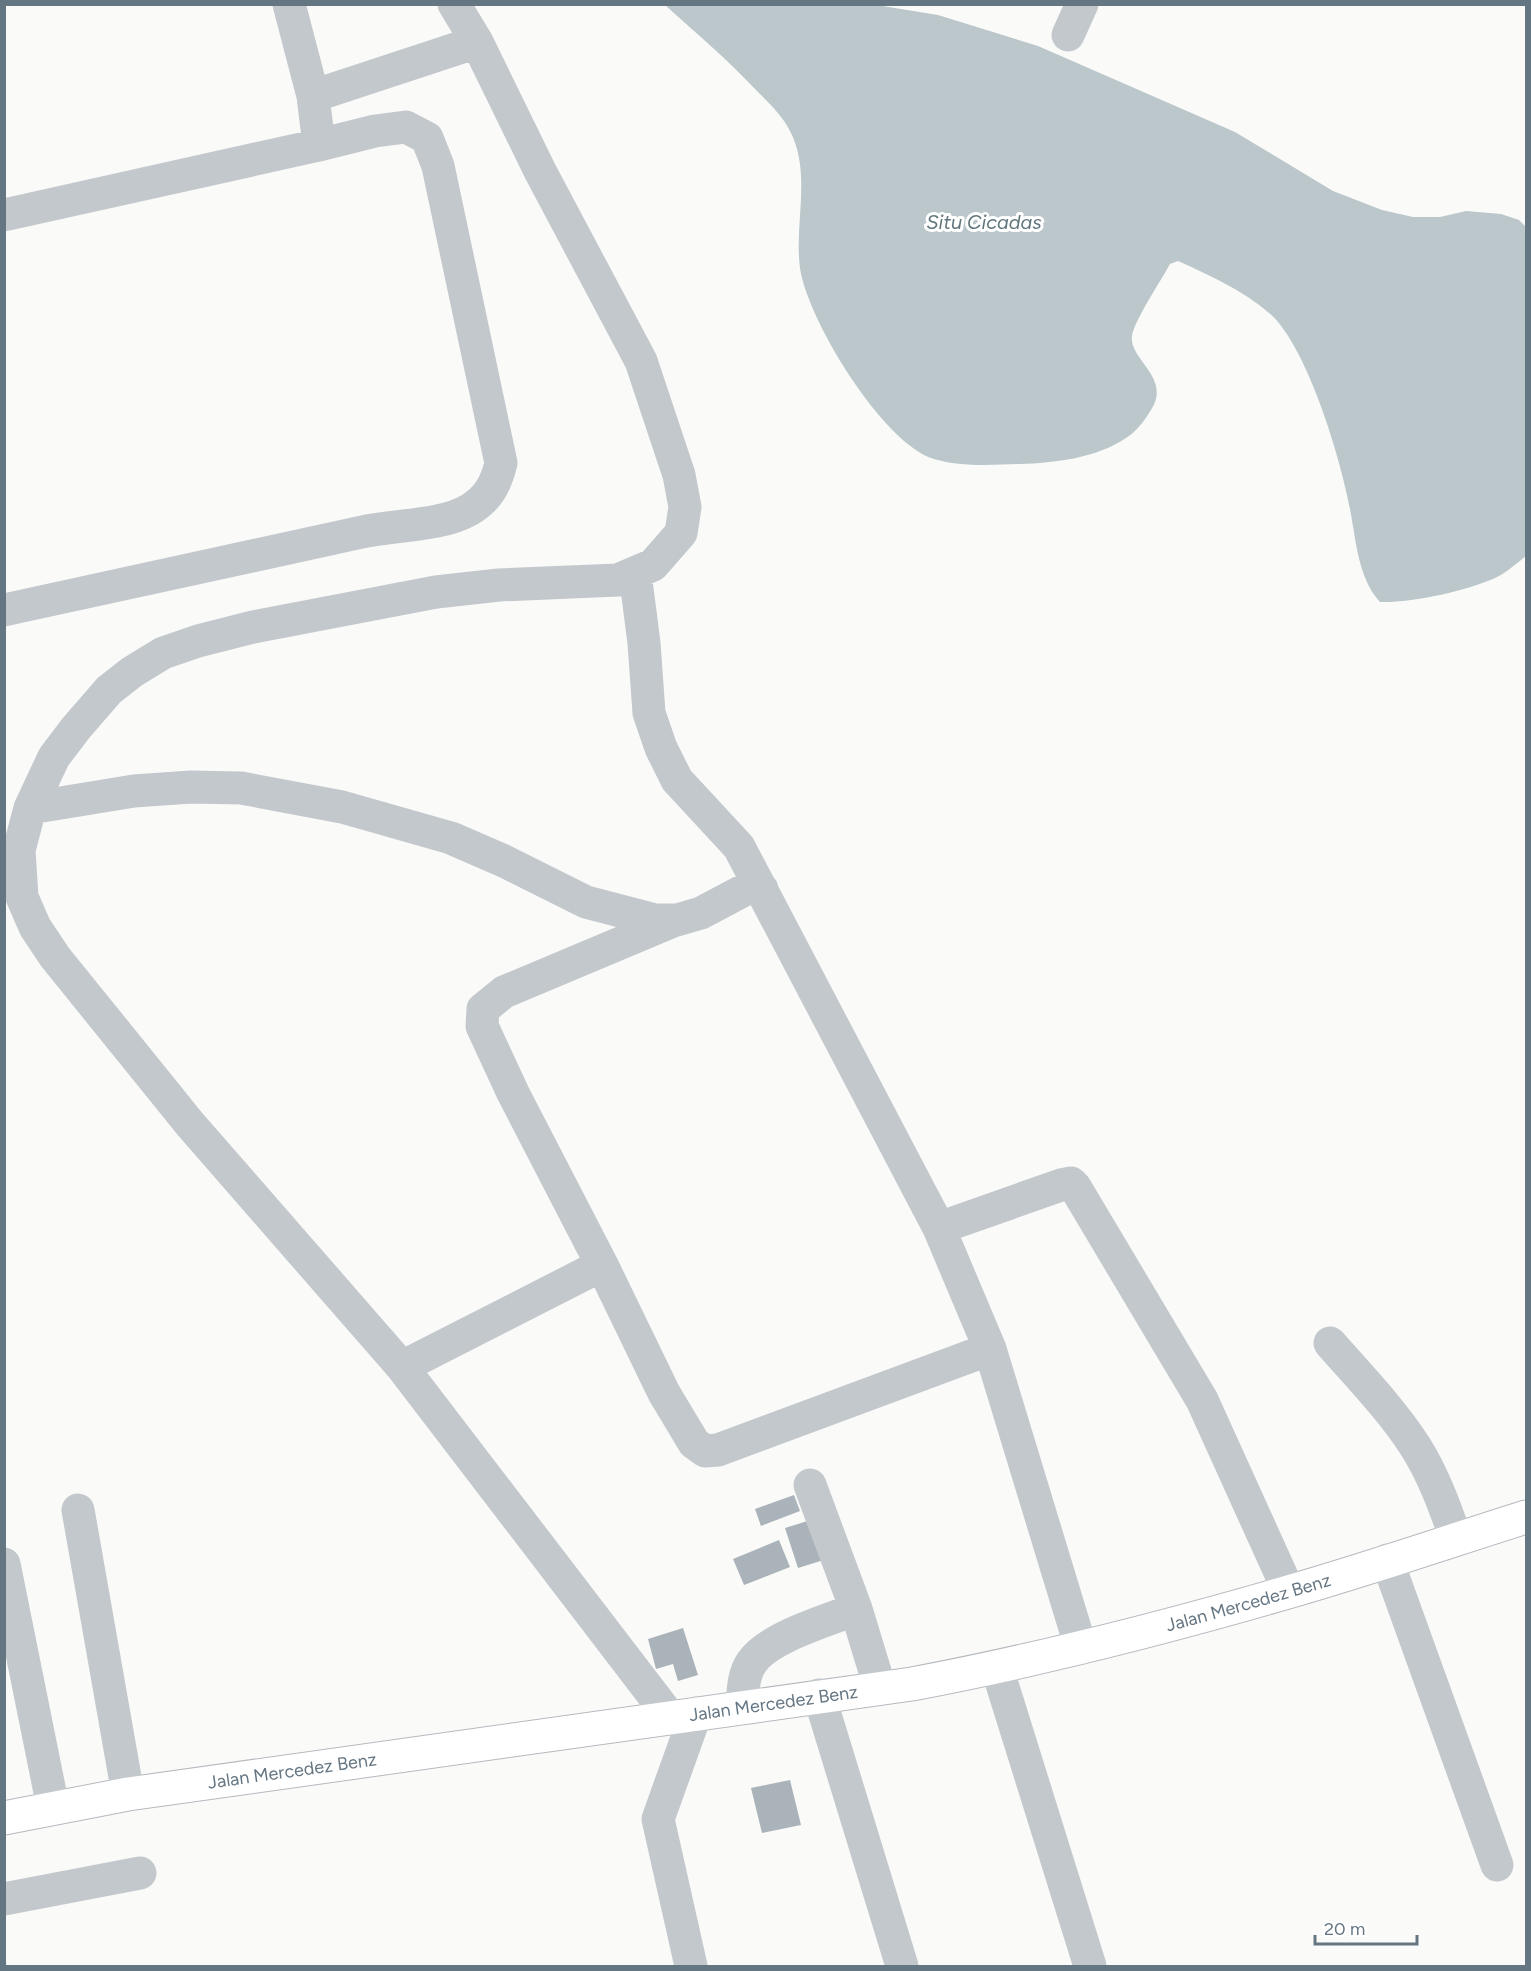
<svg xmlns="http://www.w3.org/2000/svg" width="1531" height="1971" viewBox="0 0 1531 1971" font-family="Figtree,sans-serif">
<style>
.water{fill:#bbc7cb}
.building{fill:#aab3b9}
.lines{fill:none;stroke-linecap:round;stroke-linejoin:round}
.major-casing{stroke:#b5babe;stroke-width:35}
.minor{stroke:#c3c8cc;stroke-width:33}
.major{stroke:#fff;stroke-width:33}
.labels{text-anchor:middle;stroke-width:6;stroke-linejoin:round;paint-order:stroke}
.street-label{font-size:18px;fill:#657683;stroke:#fff}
.water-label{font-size:20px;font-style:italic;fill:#60757c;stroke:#fff}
</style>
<rect width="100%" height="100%" fill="#fafaf8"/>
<path class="water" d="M 870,4 L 938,15 L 1038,46 L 1235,132 L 1333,191 L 1382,210 L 1413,217 L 1440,217 L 1466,211 L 1501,214 L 1519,220 L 1526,227 L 1526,556 C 1517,563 1506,573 1495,578 C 1467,591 1411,603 1380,602 C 1358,578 1356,540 1350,509 C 1341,460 1307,345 1269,313 C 1244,291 1209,275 1178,261 L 1170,264 C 1162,279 1134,321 1132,336 C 1129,360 1172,377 1151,410 C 1145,420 1136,432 1126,438 C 1097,458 1054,463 1020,464 C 992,465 960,467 934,459 C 883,444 807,319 800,268 C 794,222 812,174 790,131 C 782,115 768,102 756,90 C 728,60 696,33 665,5 Z"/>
<path class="building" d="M 794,1495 L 800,1511 L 761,1526 L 755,1509 Z
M 814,1519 L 827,1559 L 798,1568 L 785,1528 Z
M 779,1540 L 790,1567 L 744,1585 L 733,1559 Z
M 683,1628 L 698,1675 L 678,1681 L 673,1664 L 656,1669 L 648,1639 Z
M 790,1780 L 801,1825 L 762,1833 L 751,1788 Z"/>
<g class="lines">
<defs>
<g id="major">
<path id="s1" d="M 4,1818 L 128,1794 L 912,1684 C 1039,1660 1164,1628 1288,1592 C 1368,1569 1447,1542 1526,1517"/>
</g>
</defs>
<use href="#major" class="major-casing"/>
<path class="minor" d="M 289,4 L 313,96 L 319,145
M 454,4 L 477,42 L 540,171 L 641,361 L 679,475 L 685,507 L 681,533 L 653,565 L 618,580 L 499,585 L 436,592 L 253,627 L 198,641 L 163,653 L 132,672 L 109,690 L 76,728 L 54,757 L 30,808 L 19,850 L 22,897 L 35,927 L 55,957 L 190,1124 L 402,1367 L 670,1717
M 1068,35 L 1082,4
M 313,96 L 477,42
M 4,215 L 319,145 L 375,131 L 406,127 L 427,138 L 438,166 L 501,463 C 496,484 488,499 469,510 C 442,526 393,525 362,532 C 243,558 124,584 4,610
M 635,573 L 644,643 L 649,713 L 661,748 L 677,780 L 739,847 L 939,1228 L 990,1349 L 1081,1648
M 30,808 L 134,791 L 191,787 L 241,788 L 342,807 L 451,838 L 504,861 L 586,902 L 655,920 L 677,920 L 701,913 L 750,887 L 762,889
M 939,1228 L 1061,1185 L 1071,1183 L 1075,1187 L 1202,1400 L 1289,1592
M 602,1265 L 664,1393 L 694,1443 L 705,1451 L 718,1450 L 990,1349
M 1330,1343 C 1359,1376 1391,1409 1415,1446 C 1433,1474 1445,1507 1456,1539
M 402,1367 L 602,1265 L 513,1093 L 482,1026 L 483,1009 L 504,992 L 673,921
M 810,1485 L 856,1609 L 880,1688
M 78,1510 L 128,1794
M 1387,1560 L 1497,1865
M 4,1564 L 53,1807
M 997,1668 L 1090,1966
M 819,1695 L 902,1966
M 742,1707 C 743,1692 743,1674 752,1662 C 769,1637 827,1621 856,1609
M 4,1899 L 140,1873
M 691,1966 L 658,1819 L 696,1713"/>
<use href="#major" class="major"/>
</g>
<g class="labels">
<g class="street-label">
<text dy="6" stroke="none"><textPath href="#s1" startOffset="1264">Jalan Mercedez Benz</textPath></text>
<text dy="6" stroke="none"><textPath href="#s1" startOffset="778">Jalan Mercedez Benz</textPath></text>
<text dy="6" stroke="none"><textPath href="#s1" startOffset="292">Jalan Mercedez Benz</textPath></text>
</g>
<g class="water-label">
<text x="984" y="229">Situ Cicadas</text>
</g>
</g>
<rect width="1531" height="1971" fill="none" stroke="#657683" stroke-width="12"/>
<path d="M1315 1935v9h102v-9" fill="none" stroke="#657683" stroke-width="3"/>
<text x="1324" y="1935" font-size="18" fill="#657683" stroke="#ffffff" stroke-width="4.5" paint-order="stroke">20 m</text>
</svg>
